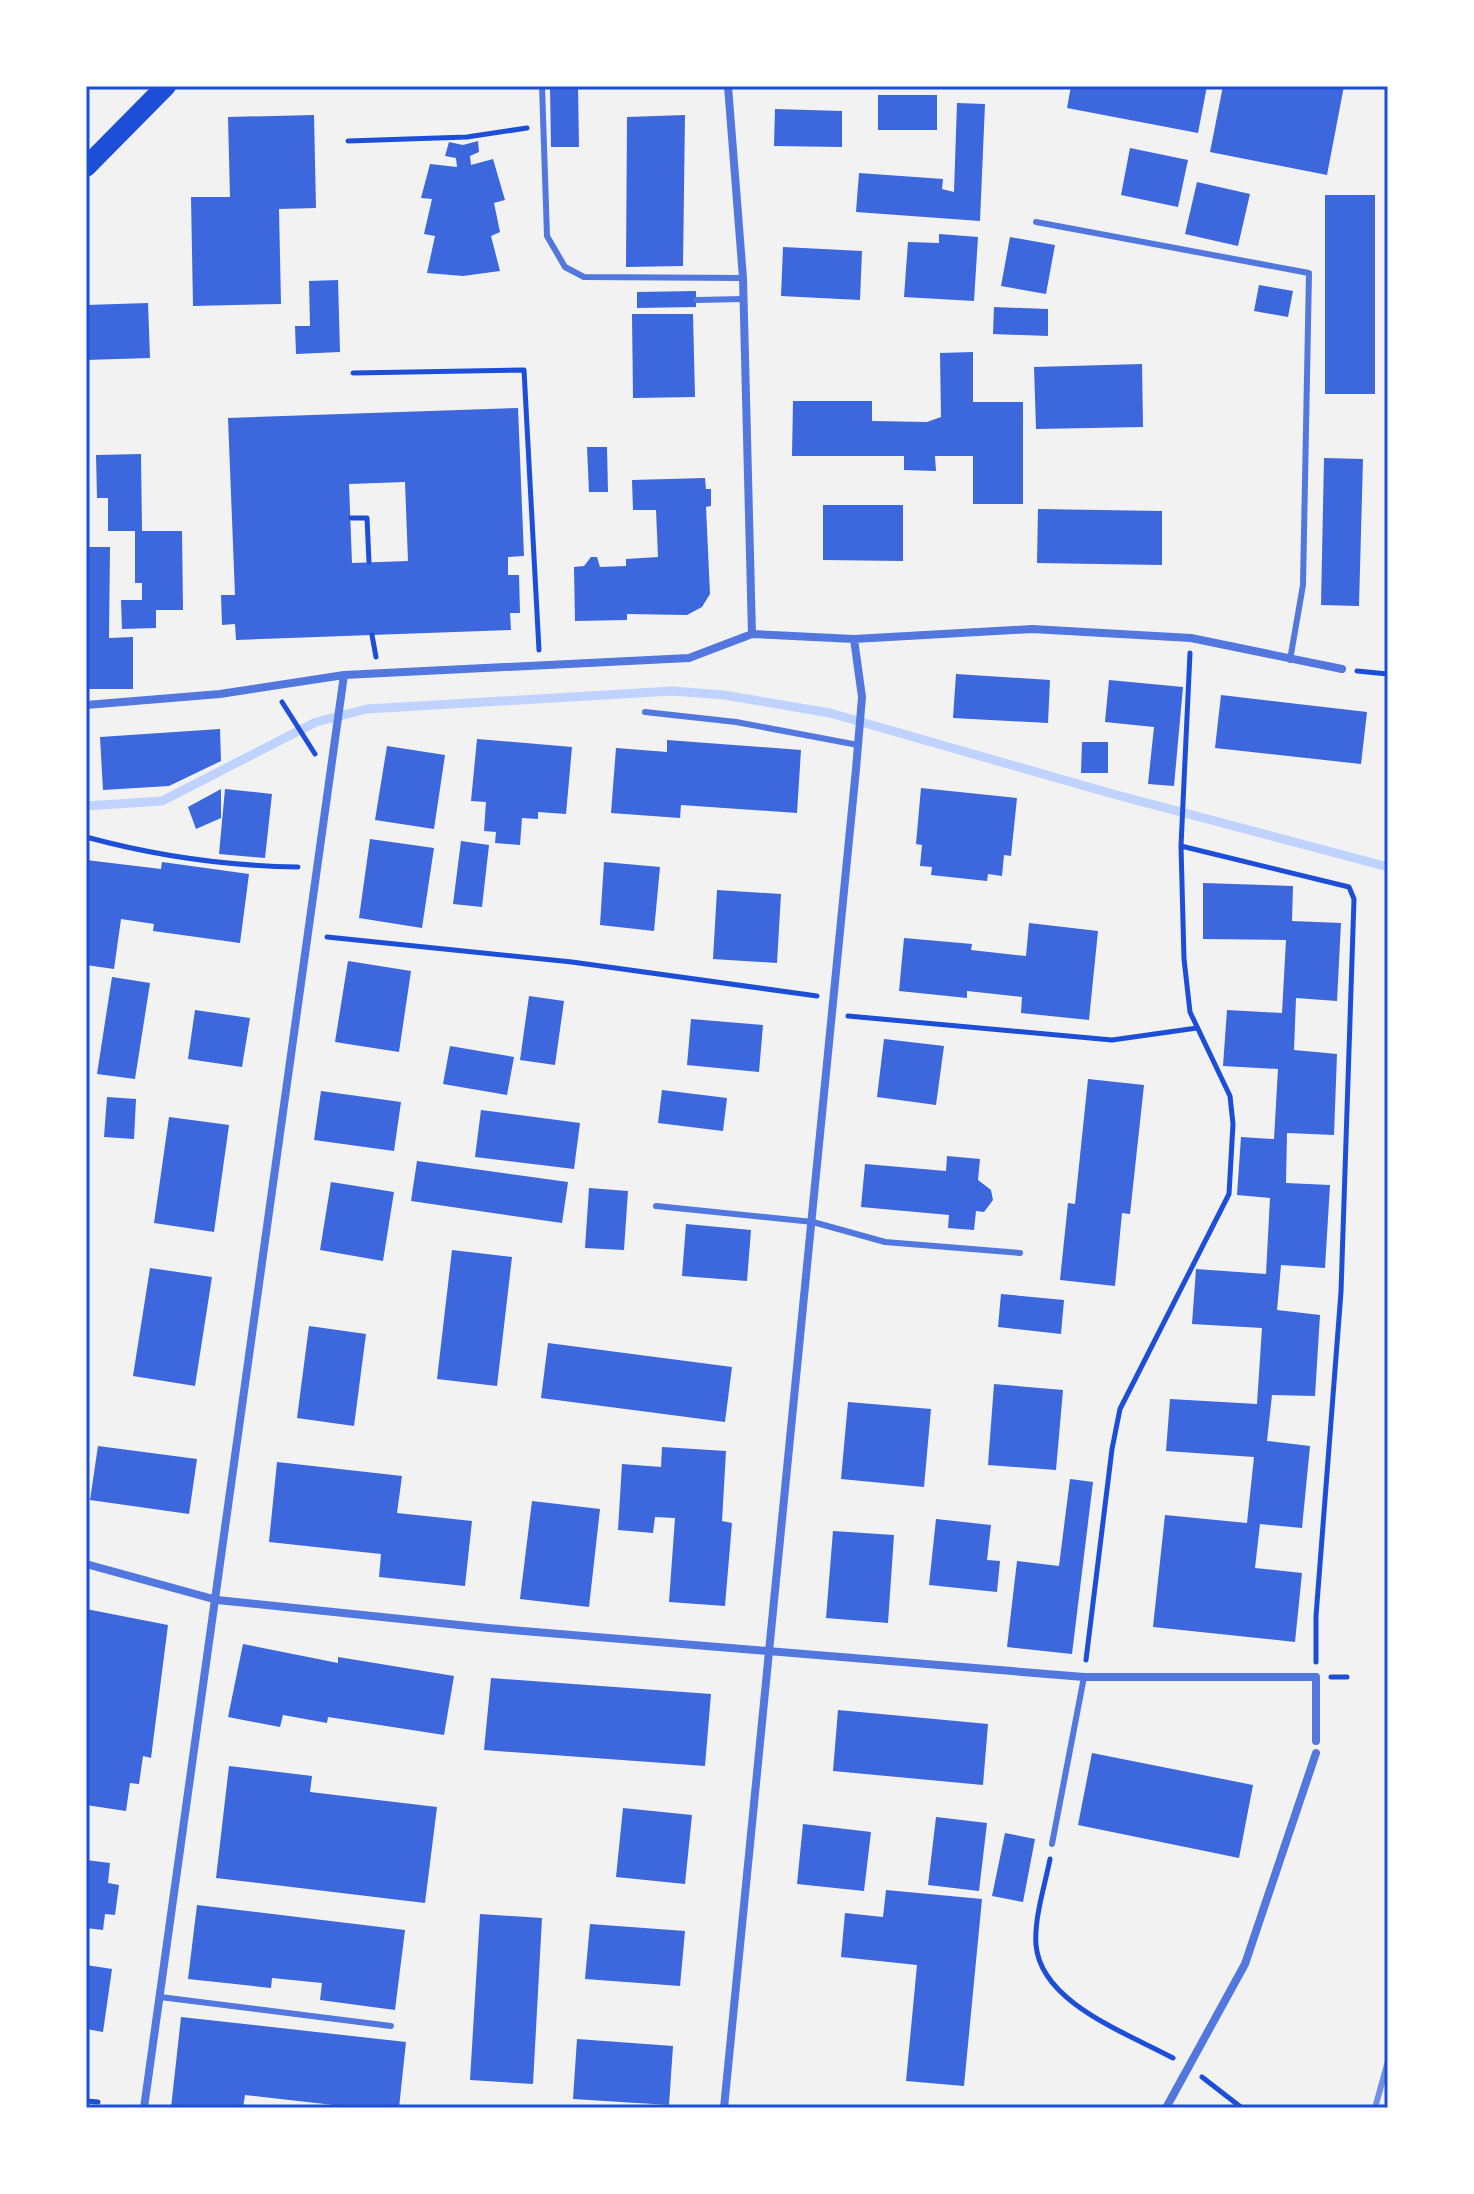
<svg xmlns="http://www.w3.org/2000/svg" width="1474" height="2194" viewBox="0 0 1474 2194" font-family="'Zilla Slab',serif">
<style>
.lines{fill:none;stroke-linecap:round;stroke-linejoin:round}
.stream{stroke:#bfd3fe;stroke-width:9}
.building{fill:#3d67dc;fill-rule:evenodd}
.path{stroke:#1d4ed8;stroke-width:5}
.service{stroke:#5277de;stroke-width:6}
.minor{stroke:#5277de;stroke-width:8}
.primary{stroke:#1d4ed8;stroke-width:20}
.rail{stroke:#7290e2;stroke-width:6}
.neatline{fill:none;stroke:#1d4ed8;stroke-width:3}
</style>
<rect width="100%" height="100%" fill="#f2f2f2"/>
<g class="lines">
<path class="stream" d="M 86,806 L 162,801 L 316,722 L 367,709 L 672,691 L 724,695 L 830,713 L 1113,794 L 1388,867"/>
</g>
<path class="building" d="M 550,86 L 578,86 L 579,147 L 551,147 Z
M 1071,86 L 1207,86 L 1198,133 L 1067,108 Z
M 1223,86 L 1344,86 L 1327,175 L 1210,152 Z
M 878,95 L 937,95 L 937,130 L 878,130 Z
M 957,103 L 985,104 L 980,221 L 856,212 L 859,173 L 943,179 L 942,189 L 954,192 Z
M 775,109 L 842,111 L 842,147 L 774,146 Z
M 314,115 L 316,208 L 279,209 L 281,304 L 193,306 L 191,197 L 230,197 L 228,117 Z
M 685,115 L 683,266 L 626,267 L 627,117 Z
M 478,141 L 479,152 L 470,156 L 471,165 L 493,159 L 505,200 L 494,203 L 500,232 L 491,236 L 500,271 L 463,276 L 427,273 L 435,236 L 424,234 L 432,199 L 421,198 L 430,164 L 457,167 L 456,158 L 445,156 L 449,142 L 463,145 Z
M 1130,148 L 1188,160 L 1178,207 L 1121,195 Z
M 1197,182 L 1250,194 L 1238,246 L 1185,234 Z
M 1325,195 L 1375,195 L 1375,394 L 1325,394 Z
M 939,234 L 978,237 L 974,301 L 904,297 L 908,242 L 939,243 Z
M 1010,237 L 1055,245 L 1046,294 L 1001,286 Z
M 783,247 L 862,251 L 860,300 L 781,296 Z
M 338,280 L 340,352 L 296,354 L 295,326 L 310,326 L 309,281 Z
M 1259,285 L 1293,291 L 1288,317 L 1254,311 Z
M 696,291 L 696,307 L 637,308 L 637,292 Z
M 148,303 L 150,358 L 86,360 L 86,305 Z
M 994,307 L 1048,309 L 1048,336 L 993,334 Z
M 632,314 L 693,314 L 695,397 L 633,398 Z
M 973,352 L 973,402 L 1023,402 L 1023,504 L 973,504 L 973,456 L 935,456 L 936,471 L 904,470 L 904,456 L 792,456 L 793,401 L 872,401 L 872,421 L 927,422 L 941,417 L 940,353 Z
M 1142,364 L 1143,427 L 1036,429 L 1034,367 Z
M 518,408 L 524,556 L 508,557 L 508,575 L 519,575 L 520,613 L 510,613 L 511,630 L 236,640 L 235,624 L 222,625 L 221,595 L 235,595 L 228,418 ZM 405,482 L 408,561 L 352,563 L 349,484 Z
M 587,447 L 607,447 L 608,492 L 589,492 Z
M 141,454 L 142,531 L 182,531 L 183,610 L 156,610 L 156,628 L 122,629 L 121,600 L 142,600 L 142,583 L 135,583 L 135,531 L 108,531 L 108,498 L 97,498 L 96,455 Z
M 1324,458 L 1363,459 L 1359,606 L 1321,605 Z
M 705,478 L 706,489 L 711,489 L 711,506 L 706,507 L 710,594 L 702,607 L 687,615 L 627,614 L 627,620 L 575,621 L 574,567 L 584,566 L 591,557 L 597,557 L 600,567 L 626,566 L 626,559 L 658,557 L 656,510 L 633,510 L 632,480 Z
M 823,505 L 903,505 L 903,561 L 823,560 Z
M 1038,509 L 1162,511 L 1162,565 L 1037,563 Z
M 86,547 L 110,547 L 109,638 L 133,637 L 133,689 L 86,689 Z
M 956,674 L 1050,680 L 1048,723 L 953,718 Z
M 1109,680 L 1183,687 L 1174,786 L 1148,784 L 1154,727 L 1105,722 Z
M 1221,695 L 1367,712 L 1361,764 L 1215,748 Z
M 220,729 L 221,761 L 169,786 L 103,790 L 100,737 Z
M 477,739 L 572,747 L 566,814 L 538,812 L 538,819 L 522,818 L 520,845 L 495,843 L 496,832 L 484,831 L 486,802 L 471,801 Z
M 667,740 L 801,750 L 797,813 L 681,805 L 680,818 L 611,813 L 616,748 L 667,752 Z
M 1082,742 L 1108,742 L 1108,773 L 1081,773 Z
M 387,746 L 445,755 L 434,829 L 375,820 Z
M 921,788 L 1017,798 L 1011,856 L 1004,855 L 1002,876 L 988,874 L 987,881 L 931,875 L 932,867 L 920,866 L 922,845 L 916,844 Z
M 221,789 L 221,818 L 196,829 L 188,807 Z
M 225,789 L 272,794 L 265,858 L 219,854 Z
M 370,839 L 434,848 L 422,928 L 359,918 Z
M 461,841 L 489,845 L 482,907 L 453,904 Z
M 86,860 L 161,869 L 162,862 L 249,874 L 240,943 L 153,931 L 154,924 L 121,919 L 114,969 L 86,965 Z
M 604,862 L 660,867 L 654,931 L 600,925 Z
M 1203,883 L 1293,886 L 1292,921 L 1341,923 L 1337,1001 L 1296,998 L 1294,1050 L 1337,1054 L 1334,1135 L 1287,1133 L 1286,1183 L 1330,1185 L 1325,1268 L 1281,1265 L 1277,1310 L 1320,1315 L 1315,1396 L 1272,1395 L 1267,1441 L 1310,1446 L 1302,1528 L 1260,1524 L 1255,1568 L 1302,1573 L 1295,1642 L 1153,1627 L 1165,1515 L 1247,1523 L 1254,1457 L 1166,1451 L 1170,1399 L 1257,1404 L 1262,1328 L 1192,1324 L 1196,1269 L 1266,1274 L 1270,1198 L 1237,1195 L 1241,1137 L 1274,1139 L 1278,1069 L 1223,1066 L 1227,1010 L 1282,1013 L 1286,940 L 1203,939 Z
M 717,890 L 781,894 L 777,963 L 713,959 Z
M 1029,923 L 1098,931 L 1089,1020 L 1021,1013 L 1022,997 L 967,991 L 967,998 L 899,991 L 904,938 L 972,944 L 971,950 L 1026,956 Z
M 348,961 L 411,971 L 399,1052 L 335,1042 Z
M 112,977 L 150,983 L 135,1079 L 97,1074 Z
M 529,996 L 564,1001 L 555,1065 L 520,1060 Z
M 195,1010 L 250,1018 L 242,1067 L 188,1059 Z
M 691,1019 L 763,1025 L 759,1072 L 687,1065 Z
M 884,1039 L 944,1046 L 936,1105 L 877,1097 Z
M 450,1046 L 514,1057 L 507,1095 L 443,1084 Z
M 1088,1079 L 1144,1085 L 1130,1214 L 1122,1213 L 1115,1286 L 1060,1280 L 1068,1203 L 1075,1204 Z
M 662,1090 L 727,1098 L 723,1131 L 658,1123 Z
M 321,1091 L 401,1102 L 394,1151 L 314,1140 Z
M 107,1097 L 136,1099 L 134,1139 L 104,1137 Z
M 481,1110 L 580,1123 L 574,1169 L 475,1157 Z
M 169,1117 L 229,1125 L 214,1232 L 154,1223 Z
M 947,1156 L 980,1159 L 978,1180 L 991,1190 L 993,1200 L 984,1212 L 976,1211 L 974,1230 L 948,1228 L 949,1215 L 861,1207 L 865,1164 L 946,1171 Z
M 417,1161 L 568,1182 L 562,1223 L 411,1201 Z
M 331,1182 L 394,1192 L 383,1261 L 320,1250 Z
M 589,1188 L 628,1191 L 624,1250 L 585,1248 Z
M 686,1224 L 751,1230 L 747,1281 L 682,1276 Z
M 452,1250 L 512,1257 L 497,1386 L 437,1379 Z
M 150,1268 L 212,1277 L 195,1386 L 133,1376 Z
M 1001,1294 L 1064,1300 L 1061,1334 L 998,1327 Z
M 309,1326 L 366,1334 L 354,1426 L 297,1418 Z
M 548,1343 L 732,1367 L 725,1422 L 541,1398 Z
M 994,1384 L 1063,1390 L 1056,1470 L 988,1465 Z
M 848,1402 L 931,1409 L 924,1487 L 841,1479 Z
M 98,1446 L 197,1459 L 189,1514 L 90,1500 Z
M 662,1447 L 726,1451 L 722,1521 L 732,1523 L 725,1606 L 669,1602 L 675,1518 L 655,1517 L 653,1533 L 618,1530 L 622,1464 L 661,1467 Z
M 277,1462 L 402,1476 L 397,1513 L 472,1521 L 465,1586 L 379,1577 L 381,1554 L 269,1542 Z
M 1070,1479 L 1093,1482 L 1072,1654 L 1007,1647 L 1017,1561 L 1059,1566 Z
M 532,1501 L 600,1509 L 589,1607 L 520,1599 Z
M 936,1519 L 991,1525 L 987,1560 L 1000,1561 L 997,1592 L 929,1585 Z
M 833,1531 L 894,1535 L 888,1623 L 826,1618 Z
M 86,1609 L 168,1625 L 151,1758 L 143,1756 L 139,1784 L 130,1783 L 126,1811 L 86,1805 Z
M 243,1644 L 338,1663 L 338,1657 L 454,1676 L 444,1735 L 328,1717 L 327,1723 L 283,1715 L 280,1727 L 228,1717 Z
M 491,1678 L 711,1694 L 705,1766 L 484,1750 Z
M 838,1710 L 988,1724 L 983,1785 L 833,1771 Z
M 1092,1753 L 1253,1785 L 1239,1858 L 1078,1825 Z
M 229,1766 L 312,1776 L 310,1792 L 437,1807 L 425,1903 L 216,1878 Z
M 623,1808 L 692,1815 L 685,1884 L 616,1877 Z
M 936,1817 L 987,1823 L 979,1891 L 928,1885 Z
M 803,1824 L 871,1832 L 864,1891 L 797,1884 Z
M 1005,1833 L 1035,1839 L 1023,1902 L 992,1896 Z
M 86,1860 L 110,1863 L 108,1883 L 119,1885 L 115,1915 L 105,1914 L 103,1930 L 86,1928 Z
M 886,1890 L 982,1899 L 964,2086 L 906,2081 L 917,1965 L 841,1957 L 845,1913 L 883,1917 Z
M 197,1905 L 405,1930 L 395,2010 L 320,2000 L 322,1983 L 272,1978 L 271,1988 L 188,1979 Z
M 480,1914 L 542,1918 L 533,2084 L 470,2080 Z
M 590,1924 L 685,1931 L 680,1986 L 585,1979 Z
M 86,1965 L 112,1969 L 103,2032 L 86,2029 Z
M 181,2017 L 406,2042 L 399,2108 L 360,2108 L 245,2095 L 243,2108 L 171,2108 Z
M 577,2039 L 673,2046 L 669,2105 L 573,2099 Z"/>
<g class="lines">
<path class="path" d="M 348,141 L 467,137 L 527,128
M 353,373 L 524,370 L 539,650
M 351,518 L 367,518 L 369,562
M 372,635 L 376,657
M 1357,671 L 1388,674
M 282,702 L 315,754
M 86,837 C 156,856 225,866 298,867
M 1181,846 L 1349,887 L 1354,899 L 1341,1292 L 1316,1616 L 1316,1662
M 327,937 L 572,962 L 817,996
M 848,1016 L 1112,1040 L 1197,1028
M 1086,1660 L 1112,1449 L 1120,1409 L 1229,1194 L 1233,1124 L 1230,1096 L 1190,1012 L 1184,959 L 1181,846 L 1190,653
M 1331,1677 L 1347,1677
M 1050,1859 C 1045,1885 1034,1918 1036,1945 C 1041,2003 1127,2033 1173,2058
M 1202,2077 L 1242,2108
M 86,2101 L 98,2102"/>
<path class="service" d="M 542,86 L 547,236 L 565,267 L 584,277 L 743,278
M 1036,222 L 1309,273 L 1303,585 L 1290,660
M 696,300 L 743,299
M 645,712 L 736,722 L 858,745
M 656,1206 L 813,1222 L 885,1242 L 1020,1253
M 1052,1844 L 1084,1677
M 160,1997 L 391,2026"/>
<path class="minor" d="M 728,86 L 743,278 L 752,634
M 86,705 L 220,694 L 344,675 L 689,658 L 752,634 L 854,639 L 1032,629 L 1191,638 L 1342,669
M 86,1564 L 217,1600 L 488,1628 L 1084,1677 L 1316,1677 L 1316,1741
M 144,2108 L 344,675
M 724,2108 L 856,769 L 862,697 L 854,639
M 1166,2108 L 1245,1964 L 1316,1753"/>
<path class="primary" d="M 86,167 L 166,86"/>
<path class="rail" d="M 1375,2108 L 1388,2061"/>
</g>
<rect width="1474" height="2194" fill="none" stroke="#ffffff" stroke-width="176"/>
<rect x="88" y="88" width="1298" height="2018" class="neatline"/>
</svg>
